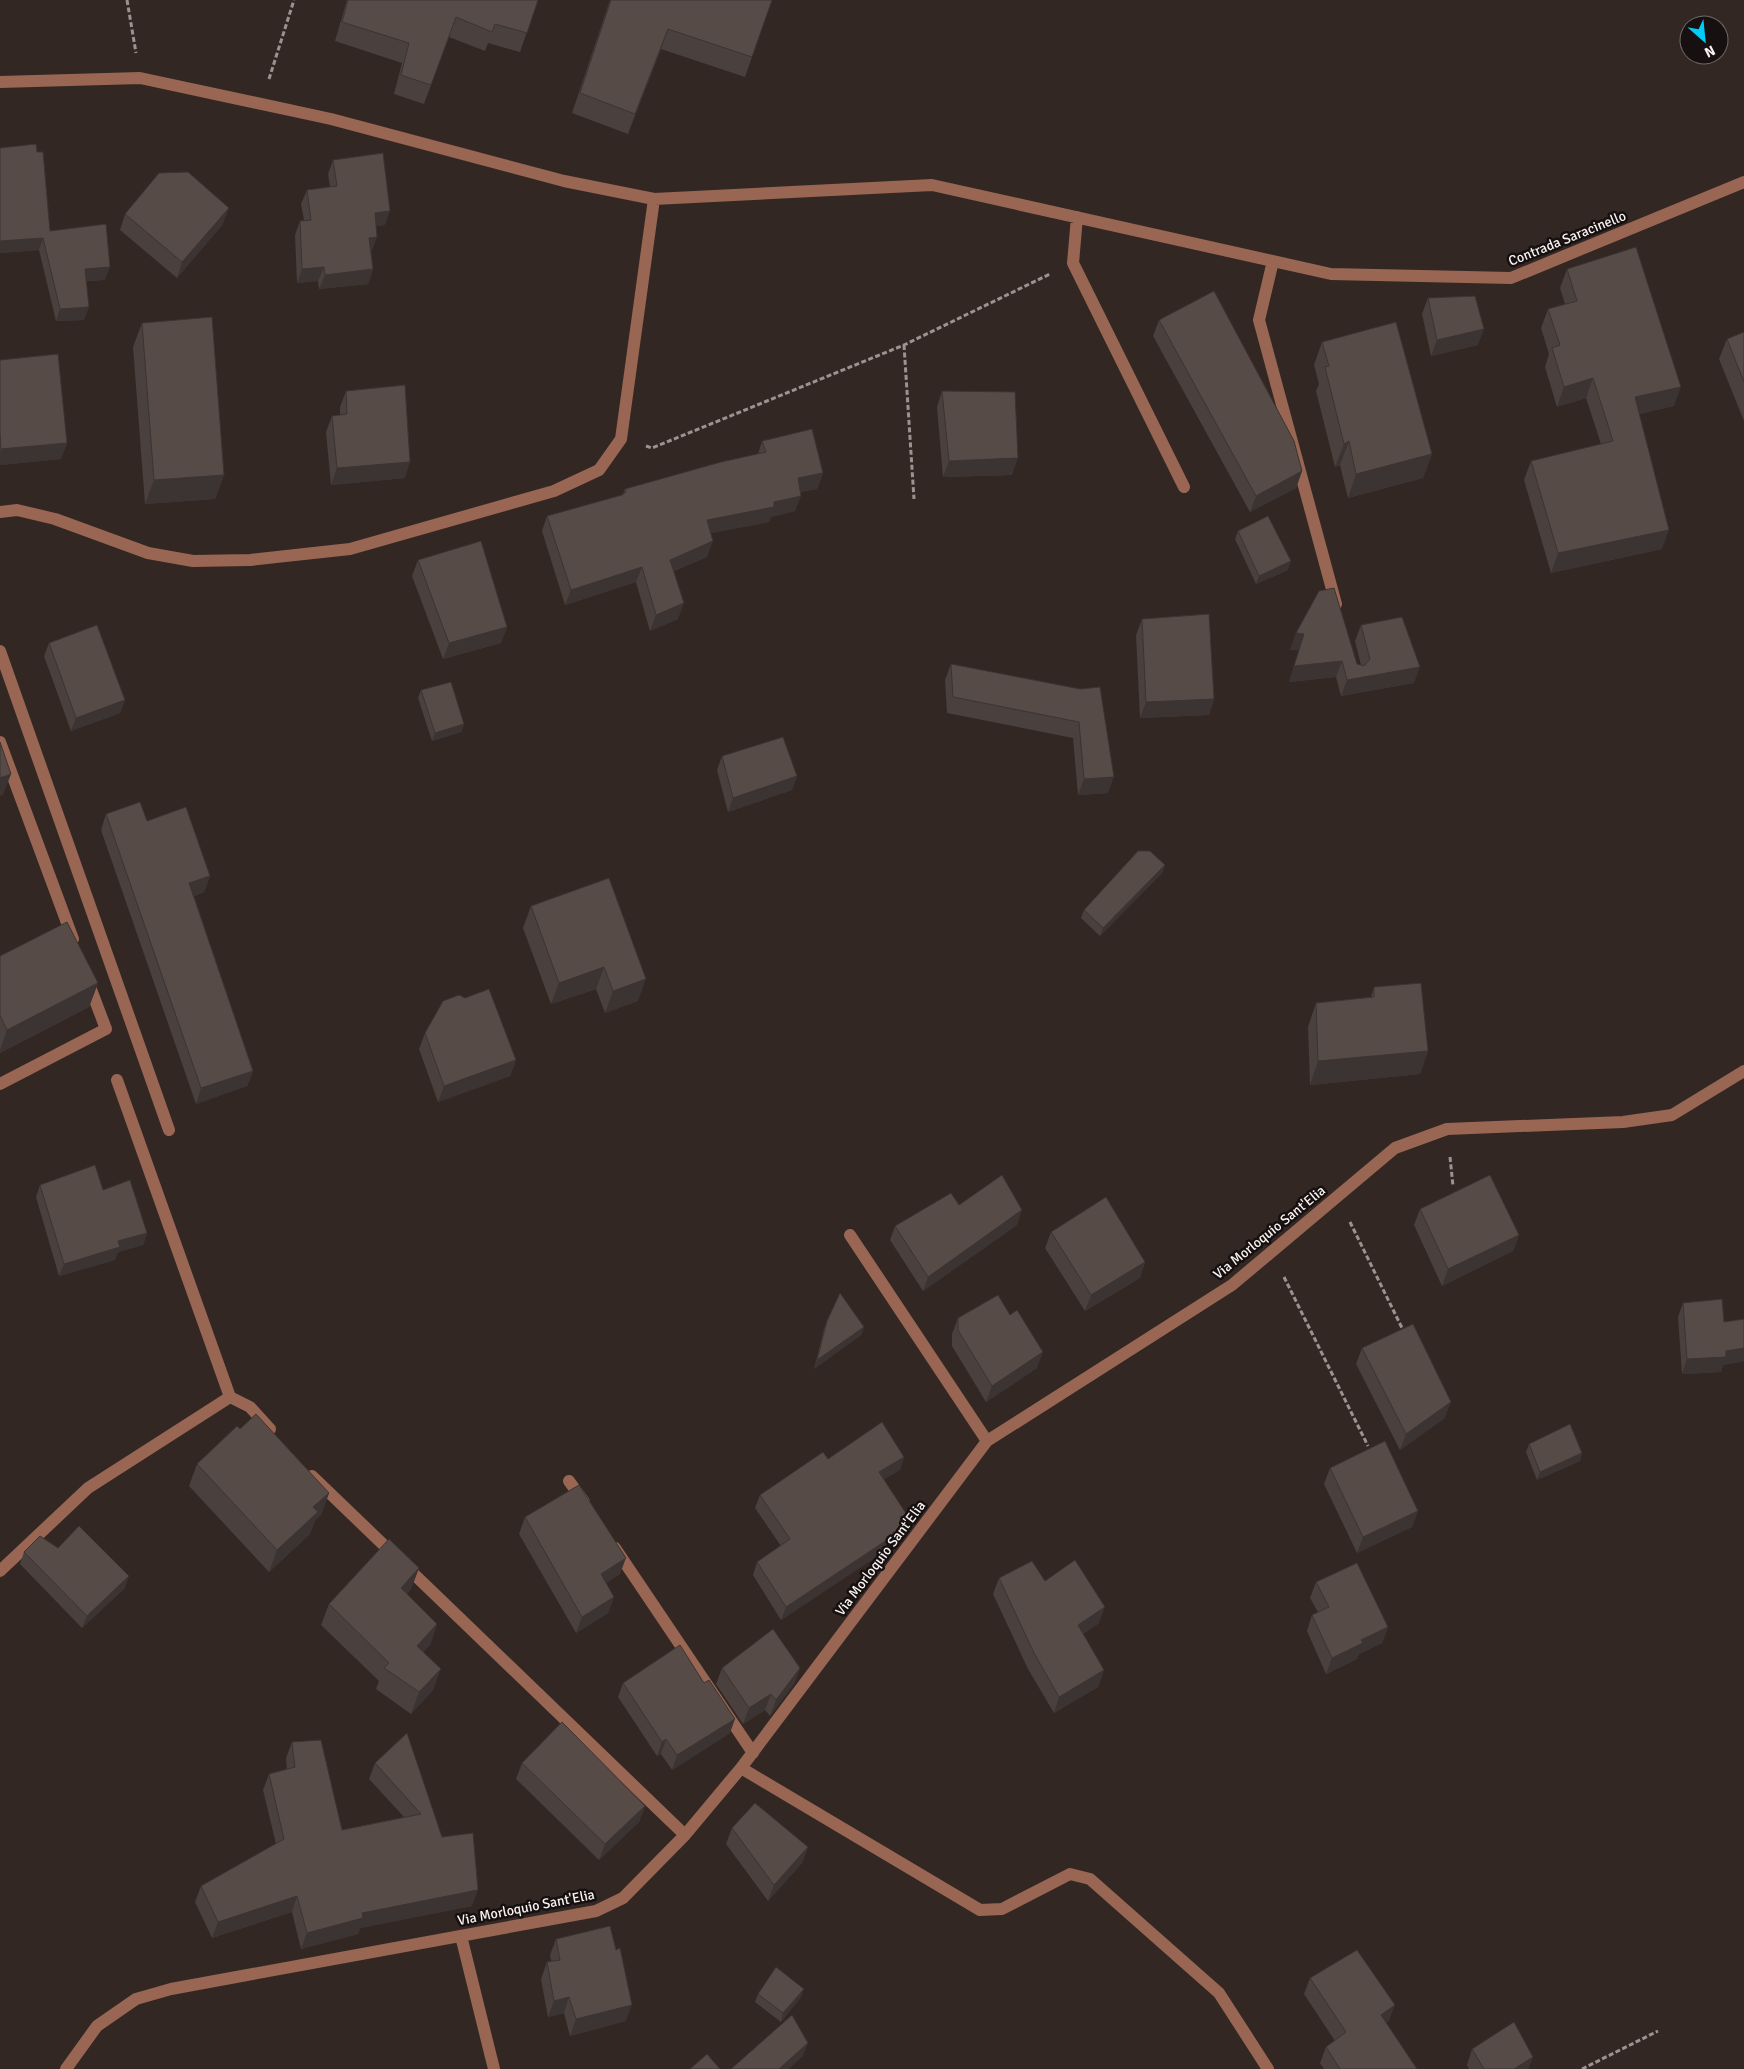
<svg xmlns="http://www.w3.org/2000/svg" width="1744" height="2069" viewBox="0 0 1744 2069" font-family="Signika,sans-serif">
<style>
.lines{fill:none;stroke-linecap:round;stroke-linejoin:round}
.path{stroke:#9c9390;stroke-width:3;stroke-dasharray:5 2.5;stroke-linecap:butt}
.minor{stroke:#996653;stroke-width:12}
.wall{fill:#4a403d}
.shaded-wall{fill:#3c3432}
.building{fill:#564b47;stroke:#3c3432}
.labels{text-anchor:middle;stroke-width:5;stroke-linejoin:round;paint-order:stroke}
.street-label{font-size:14px;fill:#faf3f1;stroke:#161110}
</style>
<rect width="100%" height="100%" fill="#322723"/>
<g class="lines">
<path class="path" d="M 127,0 L 136,53
M 269,79 L 294,0
M 904,345 L 914,499
M 646,446 L 652,448 L 904,345 L 1050,274
M 1450,1157 L 1453,1186
M 1350,1222 L 1403,1330
M 1284,1277 L 1368,1446
M 1582,2069 L 1658,2031"/>
<path class="minor" d="M 0,82 L 140,78 L 331,119 L 564,181 L 654,199 L 932,185 L 1331,274 L 1511,278 L 1744,182
M 1077,217 L 1073,263 L 1184,487
M 1273,261 L 1259,320 L 1336,604
M 0,512 L 17,510 L 55,519 L 148,553 L 193,561 L 250,560 L 350,549 L 554,491 L 599,470 L 621,439 L 654,199
M 0,651 L 169,1130
M 0,742 L 73,939
M 117,1080 L 230,1397
M 0,1084 L 106,1029 L 87,979
M 850,1235 L 987,1441
M 312,1476 L 685,1835
M 569,1481 L 584,1502
M 615,1548 L 753,1753
M 0,1571 L 88,1488 L 230,1397 L 250,1407 L 270,1429
M 741,1768 L 980,1910 L 1002,1909 L 1070,1874 L 1090,1879 L 1219,1993 L 1268,2069
M 461,1936 L 494,2069
M 66,2069 L 97,2026 L 136,1999 L 171,1989 L 596,1911 L 623,1898 L 685,1835 L 741,1768 L 987,1441 L 1232,1285 L 1395,1148 L 1447,1129 L 1623,1122 L 1672,1115 L 1744,1071"/>
</g>
<path class="wall" d="M 347,0 L 538,0 L 520,52 L 488,43 L 485,51 L 449,37 L 424,104 L 394,94 L 402,63 L 335,41 Z
M 610,0 L 772,0 L 745,77 L 661,49 L 628,134 L 572,113 Z
M 0,148 L 37,152 L 50,231 L 105,280 L 86,281 L 84,320 L 56,321 L 39,250 L 0,253 Z
M 333,160 L 385,225 L 376,226 L 372,251 L 371,251 L 373,269 L 368,284 L 319,289 L 318,281 L 297,283 L 295,235 L 300,221 L 304,220 L 301,204 L 307,190 L 330,187 L 328,174 Z
M 125,214 L 223,224 L 177,278 L 120,230 Z
M 1567,269 L 1674,406 L 1639,414 L 1662,549 L 1551,573 L 1524,480 L 1531,461 L 1601,444 L 1586,398 L 1557,407 L 1545,367 L 1549,354 L 1541,328 L 1548,309 L 1565,304 L 1560,288 Z
M 1428,298 L 1478,345 L 1431,356 L 1422,314 Z
M 1159,320 L 1302,471 L 1296,488 L 1250,512 L 1153,336 Z
M 142,323 L 224,475 L 215,499 L 145,504 L 133,347 Z
M 1744,332 L 1744,421 L 1719,359 L 1727,339 Z
M 1322,342 L 1432,454 L 1423,478 L 1348,498 L 1340,465 L 1335,467 L 1316,391 L 1319,384 L 1314,365 Z
M 0,360 L 67,443 L 61,459 L 0,465 Z
M 346,391 L 405,478 L 331,485 L 326,432 L 332,416 L 340,415 L 340,407 Z
M 942,391 L 1012,475 L 943,477 L 937,407 Z
M 762,441 L 823,473 L 817,489 L 800,492 L 795,511 L 771,517 L 769,522 L 711,533 L 707,557 L 674,571 L 678,619 L 650,631 L 636,582 L 565,605 L 542,531 L 547,516 L 622,495 L 623,494 L 625,489 L 758,454 Z
M 1238,531 L 1288,570 L 1256,584 L 1235,539 Z
M 418,560 L 507,627 L 501,643 L 443,659 L 412,576 Z
M 1142,619 L 1214,699 L 1209,715 L 1140,718 L 1136,635 Z
M 1361,625 L 1414,683 L 1341,696 L 1336,677 L 1289,682 L 1299,650 L 1290,650 L 1296,633 L 1357,664 L 1361,665 L 1355,641 Z
M 49,643 L 125,700 L 120,713 L 71,731 L 44,656 Z
M 951,664 L 1080,689 L 1108,793 L 1078,795 L 1073,738 L 947,713 L 945,680 Z
M 421,690 L 464,724 L 461,732 L 432,741 L 418,698 Z
M 722,756 L 797,776 L 792,790 L 728,812 L 717,770 Z
M 106,814 L 147,821 L 210,876 L 204,892 L 194,896 L 253,1071 L 247,1086 L 196,1104 L 101,830 Z
M 1165,865 L 1162,873 L 1100,936 L 1081,918 L 1084,910 Z
M 609,878 L 638,1001 L 605,1013 L 596,989 L 551,1004 L 523,928 L 531,906 Z
M 0,956 L 98,983 L 89,1007 L 0,1053 Z
M 1374,987 L 1428,1051 L 1420,1074 L 1310,1085 L 1308,1027 L 1316,1003 L 1371,997 Z
M 425,1033 L 516,1060 L 510,1076 L 438,1102 L 419,1049 Z
M 40,1185 L 103,1190 L 147,1233 L 143,1245 L 118,1252 L 115,1260 L 59,1276 L 36,1197 Z
M 959,1205 L 1017,1225 L 923,1291 L 890,1240 L 895,1226 Z
M 1420,1209 L 1519,1235 L 1513,1251 L 1442,1286 L 1414,1225 Z
M 1051,1232 L 1145,1262 L 1140,1278 L 1085,1311 L 1045,1248 Z
M 1683,1303 L 1724,1322 L 1744,1319 L 1744,1361 L 1723,1365 L 1721,1372 L 1682,1374 L 1678,1317 Z
M 958,1318 L 1037,1368 L 986,1402 L 952,1346 L 952,1334 Z
M 827,1321 L 864,1327 L 861,1335 L 814,1369 L 824,1329 Z
M 1362,1348 L 1445,1418 L 1400,1450 L 1356,1364 Z
M 240,1429 L 329,1493 L 321,1515 L 315,1520 L 310,1534 L 269,1572 L 189,1486 L 197,1464 Z
M 1529,1444 L 1582,1453 L 1580,1461 L 1537,1480 L 1526,1452 Z
M 904,1457 L 900,1470 L 884,1479 L 904,1531 L 897,1543 L 781,1620 L 753,1575 L 757,1562 L 781,1546 L 755,1508 L 760,1495 L 828,1459 Z
M 1330,1468 L 1418,1511 L 1412,1527 L 1357,1553 L 1324,1484 Z
M 525,1517 L 620,1574 L 606,1583 L 614,1597 L 608,1613 L 576,1633 L 519,1534 Z
M 24,1552 L 125,1588 L 82,1628 L 20,1564 Z
M 419,1568 L 411,1589 L 407,1594 L 437,1624 L 430,1645 L 423,1652 L 433,1690 L 411,1714 L 376,1689 L 379,1681 L 321,1625 L 329,1604 Z
M 999,1578 L 1045,1581 L 1099,1623 L 1083,1634 L 1104,1670 L 1098,1687 L 1054,1713 L 1028,1669 L 993,1594 Z
M 1316,1582 L 1388,1627 L 1382,1643 L 1359,1654 L 1357,1659 L 1326,1674 L 1307,1631 L 1312,1615 L 1318,1612 L 1310,1598 Z
M 722,1668 L 800,1668 L 794,1684 L 770,1716 L 765,1710 L 743,1724 L 716,1684 Z
M 623,1683 L 730,1733 L 672,1770 L 661,1754 L 657,1756 L 618,1697 Z
M 292,1742 L 342,1830 L 404,1817 L 369,1779 L 375,1763 L 442,1837 L 472,1906 L 360,1928 L 358,1934 L 301,1949 L 292,1912 L 212,1938 L 195,1902 L 201,1886 L 276,1844 L 263,1790 L 269,1774 L 287,1769 L 286,1758 Z
M 522,1763 L 645,1806 L 639,1822 L 599,1860 L 516,1779 Z
M 732,1828 L 808,1847 L 802,1863 L 768,1901 L 726,1844 Z
M 556,1939 L 626,2021 L 570,2036 L 564,2013 L 548,2017 L 541,1979 L 547,1962 L 551,1961 L 550,1955 Z
M 1310,1978 L 1389,2021 L 1386,2023 L 1417,2069 L 1324,2069 L 1320,2063 L 1326,2047 L 1335,2041 L 1304,1994 Z
M 758,1994 L 801,1997 L 781,2022 L 755,2002 Z
M 1472,2049 L 1533,2057 L 1528,2069 L 1469,2069 L 1467,2065 Z"/>
<path class="shaded-wall" d="M 668,29 L 661,49 L 628,134 L 635,114 Z
M 229,208 L 223,224 L 177,278 L 182,262 Z
M 390,211 L 385,225 L 370,227 L 375,213 Z
M 377,237 L 372,251 L 363,252 L 369,238 Z
M 43,238 L 39,250 L 0,253 L 0,241 Z
M 110,267 L 105,280 L 80,281 L 85,269 Z
M 324,267 L 318,281 L 297,283 L 302,269 Z
M 373,269 L 368,284 L 319,289 L 325,275 Z
M 89,307 L 84,320 L 56,321 L 60,309 Z
M 1484,329 L 1478,345 L 1431,356 L 1437,340 Z
M 1593,378 L 1586,398 L 1557,407 L 1564,387 Z
M 1681,387 L 1674,406 L 1628,416 L 1635,397 Z
M 1349,441 L 1340,465 L 1335,467 L 1344,444 Z
M 67,443 L 61,459 L 0,465 L 0,453 L 1,449 Z
M 1432,454 L 1423,478 L 1348,498 L 1356,474 Z
M 1018,458 L 1012,475 L 943,477 L 949,461 Z
M 410,462 L 405,478 L 331,485 L 337,468 Z
M 1302,471 L 1296,488 L 1250,512 L 1256,496 Z
M 823,473 L 817,489 L 792,493 L 798,478 Z
M 224,475 L 215,499 L 145,504 L 154,480 Z
M 801,496 L 795,511 L 771,517 L 769,522 L 701,535 L 707,520 L 774,502 Z
M 1669,530 L 1662,549 L 1551,573 L 1558,553 Z
M 713,541 L 707,557 L 664,575 L 670,560 Z
M 1291,561 L 1288,570 L 1256,584 L 1259,576 Z
M 642,567 L 636,582 L 565,605 L 571,590 Z
M 684,603 L 678,619 L 650,631 L 656,615 Z
M 507,627 L 501,643 L 443,659 L 449,643 Z
M 1296,633 L 1304,634 L 1299,650 L 1290,650 Z
M 1342,661 L 1336,677 L 1289,682 L 1294,666 Z
M 1420,667 L 1414,683 L 1341,696 L 1347,680 Z
M 1214,699 L 1209,715 L 1140,718 L 1146,702 Z
M 125,700 L 120,713 L 71,731 L 76,718 Z
M 464,724 L 461,732 L 432,741 L 435,733 Z
M 11,774 L 3,795 L 0,796 L 0,778 Z
M 797,776 L 792,790 L 728,812 L 733,798 Z
M 1114,777 L 1108,793 L 1078,795 L 1084,779 Z
M 1165,865 L 1162,873 L 1100,936 L 1103,928 Z
M 210,876 L 204,892 L 184,899 L 189,883 Z
M 604,967 L 596,989 L 551,1004 L 559,983 Z
M 646,979 L 638,1001 L 605,1013 L 613,991 Z
M 98,983 L 89,1007 L 0,1053 L 0,1050 L 7,1030 Z
M 1428,1051 L 1420,1074 L 1310,1085 L 1318,1061 Z
M 516,1060 L 510,1076 L 438,1102 L 444,1086 Z
M 253,1071 L 247,1086 L 196,1104 L 201,1088 Z
M 1022,1210 L 1017,1225 L 923,1291 L 928,1277 Z
M 147,1233 L 143,1245 L 118,1252 L 115,1260 L 59,1276 L 64,1264 L 118,1241 Z
M 1519,1235 L 1513,1251 L 1442,1286 L 1448,1269 Z
M 1145,1262 L 1140,1278 L 1085,1311 L 1091,1295 Z
M 864,1327 L 861,1335 L 814,1369 L 817,1360 Z
M 1744,1348 L 1744,1361 L 1723,1365 L 1721,1372 L 1682,1374 L 1687,1359 Z
M 1043,1352 L 1037,1368 L 986,1402 L 992,1386 Z
M 1451,1402 L 1445,1418 L 1400,1450 L 1406,1434 Z
M 1582,1453 L 1580,1461 L 1537,1480 L 1540,1472 Z
M 904,1457 L 900,1470 L 874,1485 L 879,1472 Z
M 329,1493 L 321,1515 L 315,1520 L 310,1534 L 269,1572 L 277,1550 L 313,1507 Z
M 1418,1511 L 1412,1527 L 1357,1553 L 1363,1537 Z
M 909,1518 L 904,1531 L 897,1543 L 781,1620 L 786,1607 Z
M 626,1558 L 620,1574 L 595,1590 L 601,1574 Z
M 419,1568 L 411,1589 L 393,1609 L 401,1588 Z
M 129,1576 L 125,1588 L 82,1628 L 87,1616 Z
M 614,1597 L 608,1613 L 576,1633 L 582,1617 Z
M 1105,1607 L 1099,1623 L 1072,1641 L 1078,1625 Z
M 437,1624 L 430,1645 L 409,1668 L 417,1646 Z
M 1388,1627 L 1382,1643 L 1359,1654 L 1357,1659 L 1326,1674 L 1332,1658 L 1361,1640 Z
M 800,1668 L 794,1684 L 770,1716 L 776,1700 Z
M 441,1669 L 433,1690 L 411,1714 L 419,1692 Z
M 1104,1670 L 1098,1687 L 1054,1713 L 1059,1697 Z
M 771,1694 L 765,1710 L 743,1724 L 749,1708 Z
M 735,1719 L 730,1733 L 672,1770 L 677,1755 Z
M 666,1739 L 661,1754 L 657,1756 L 662,1742 Z
M 645,1806 L 639,1822 L 599,1860 L 605,1844 Z
M 808,1847 L 802,1863 L 768,1901 L 774,1885 Z
M 478,1890 L 472,1906 L 360,1928 L 358,1934 L 301,1949 L 307,1933 L 362,1913 Z
M 297,1896 L 292,1912 L 212,1938 L 218,1922 Z
M 804,1989 L 801,1997 L 781,2022 L 783,2013 Z
M 569,1997 L 564,2013 L 548,2017 L 554,2001 Z
M 632,2005 L 626,2021 L 570,2036 L 576,2019 Z
M 1395,2005 L 1389,2021 L 1375,2031 L 1381,2015 Z
M 808,2043 L 803,2056 L 789,2069 L 779,2069 Z
M 1533,2057 L 1528,2069 L 1514,2069 Z"/>
<path class="building" d="M 348,0 L 538,0 L 527,33 L 495,24 L 492,32 L 456,17 L 431,85 L 401,75 L 409,43 L 342,22 Z
M 611,0 L 772,0 L 752,57 L 668,29 L 635,114 L 580,93 Z
M 36,144 L 37,152 L 43,152 L 50,231 L 106,224 L 110,267 L 85,269 L 89,307 L 60,309 L 43,238 L 0,241 L 0,148 Z
M 383,153 L 390,211 L 375,213 L 377,237 L 369,238 L 373,269 L 325,275 L 324,267 L 302,269 L 300,221 L 311,220 L 307,190 L 337,186 L 333,160 Z
M 188,172 L 229,208 L 182,262 L 125,214 L 159,173 Z
M 1636,247 L 1681,387 L 1635,397 L 1669,530 L 1558,553 L 1531,461 L 1613,441 L 1593,378 L 1564,387 L 1552,348 L 1560,345 L 1548,309 L 1577,301 L 1567,269 Z
M 1214,291 L 1294,441 L 1302,471 L 1256,496 L 1159,320 Z
M 1475,296 L 1484,329 L 1437,340 L 1428,298 Z
M 212,317 L 224,475 L 154,480 L 142,323 Z
M 1396,322 L 1432,454 L 1356,474 L 1349,441 L 1344,444 L 1325,367 L 1329,366 L 1322,342 Z
M 1744,332 L 1744,382 L 1727,339 Z
M 58,354 L 67,443 L 1,449 L 0,432 L 0,360 Z
M 405,385 L 410,462 L 337,468 L 332,416 L 347,414 L 346,391 Z
M 942,391 L 1015,392 L 1018,458 L 949,461 Z
M 812,429 L 823,473 L 798,478 L 801,496 L 774,502 L 774,507 L 707,520 L 713,541 L 670,560 L 684,603 L 656,615 L 642,567 L 571,590 L 547,516 L 622,495 L 626,492 L 625,489 L 721,462 L 766,452 L 762,441 Z
M 1268,516 L 1291,561 L 1259,576 L 1238,531 Z
M 481,541 L 507,627 L 449,643 L 418,560 Z
M 1334,588 L 1357,664 L 1364,666 L 1370,659 L 1361,625 L 1402,617 L 1420,667 L 1347,680 L 1342,661 L 1294,666 L 1304,634 L 1296,633 L 1319,591 Z
M 1209,614 L 1214,699 L 1146,702 L 1142,619 Z
M 97,625 L 125,700 L 76,718 L 49,643 Z
M 951,664 L 1080,689 L 1100,687 L 1114,777 L 1084,779 L 1079,722 L 953,697 Z
M 451,682 L 464,724 L 435,733 L 421,690 Z
M 783,737 L 797,776 L 733,798 L 722,756 Z
M 0,742 L 11,774 L 0,778 Z
M 140,802 L 147,821 L 186,807 L 210,876 L 189,883 L 253,1071 L 201,1088 L 106,814 Z
M 1138,851 L 1150,851 L 1165,865 L 1103,928 L 1084,910 Z
M 609,878 L 646,979 L 613,991 L 604,967 L 559,983 L 531,906 Z
M 67,922 L 98,983 L 7,1030 L 0,1015 L 0,956 Z
M 1421,983 L 1428,1051 L 1318,1061 L 1316,1003 L 1374,997 L 1374,987 Z
M 489,989 L 516,1060 L 444,1086 L 425,1033 L 443,1001 L 459,995 L 465,998 Z
M 95,1165 L 103,1190 L 130,1180 L 147,1233 L 118,1241 L 120,1247 L 64,1264 L 40,1185 Z
M 1002,1175 L 1022,1210 L 928,1277 L 895,1226 L 951,1193 L 959,1205 Z
M 1490,1175 L 1519,1235 L 1448,1269 L 1420,1209 Z
M 1106,1197 L 1145,1262 L 1091,1295 L 1051,1232 Z
M 840,1293 L 864,1327 L 817,1360 L 827,1321 Z
M 998,1295 L 1010,1315 L 1017,1310 L 1043,1352 L 992,1386 L 958,1330 L 958,1318 Z
M 1722,1299 L 1724,1322 L 1744,1319 L 1744,1348 L 1726,1351 L 1726,1357 L 1687,1359 L 1683,1303 Z
M 1413,1324 L 1451,1402 L 1406,1434 L 1362,1348 Z
M 256,1414 L 329,1493 L 313,1507 L 318,1512 L 277,1550 L 197,1464 L 237,1426 L 240,1429 Z
M 882,1422 L 904,1457 L 879,1472 L 909,1518 L 902,1530 L 786,1607 L 757,1562 L 790,1539 L 760,1495 L 823,1452 L 828,1459 Z
M 1570,1424 L 1582,1453 L 1540,1472 L 1529,1444 Z
M 1385,1441 L 1418,1511 L 1363,1537 L 1330,1468 Z
M 579,1485 L 626,1558 L 601,1574 L 614,1597 L 582,1617 L 525,1517 Z
M 79,1526 L 129,1576 L 87,1616 L 24,1552 L 40,1536 L 58,1548 Z
M 389,1539 L 419,1568 L 401,1588 L 437,1624 L 417,1646 L 441,1669 L 419,1692 L 384,1668 L 389,1663 L 329,1604 Z
M 1075,1560 L 1105,1607 L 1078,1625 L 1104,1670 L 1059,1697 L 1034,1653 L 999,1578 L 1032,1561 L 1045,1581 Z
M 1357,1563 L 1388,1627 L 1361,1640 L 1363,1643 L 1332,1658 L 1312,1615 L 1329,1607 L 1316,1582 Z
M 773,1629 L 800,1668 L 776,1700 L 771,1694 L 749,1708 L 722,1668 Z
M 680,1645 L 704,1683 L 709,1680 L 735,1719 L 677,1755 L 666,1739 L 662,1742 L 623,1683 Z
M 562,1722 L 645,1806 L 605,1844 L 522,1763 Z
M 407,1733 L 442,1837 L 473,1833 L 478,1890 L 362,1913 L 363,1918 L 307,1933 L 297,1896 L 218,1922 L 201,1886 L 284,1839 L 269,1774 L 295,1767 L 292,1742 L 321,1740 L 342,1830 L 421,1814 L 375,1763 Z
M 755,1803 L 808,1847 L 774,1885 L 732,1828 Z
M 610,1926 L 616,1950 L 620,1948 L 632,2005 L 576,2019 L 569,1997 L 554,2001 L 547,1962 L 560,1960 L 556,1939 Z
M 1357,1950 L 1395,2005 L 1381,2015 L 1417,2069 L 1340,2069 L 1326,2047 L 1346,2032 L 1310,1978 Z
M 776,1967 L 804,1989 L 783,2013 L 758,1994 Z
M 792,2015 L 808,2043 L 779,2069 L 731,2069 Z
M 1514,2022 L 1533,2057 L 1514,2069 L 1484,2069 L 1472,2049 Z
M 707,2054 L 720,2069 L 690,2069 Z"/>
<g class="labels">
<g class="street-label">
<text transform="translate(1567 238) rotate(-22)" y="5">Contrada Saracinello</text>
<text transform="translate(1269 1232) rotate(-39)" y="5">Via Morloquio Sant'Elia</text>
<text transform="translate(880 1558) rotate(-53)" y="5">Via Morloquio Sant'Elia</text>
<text transform="translate(526 1907) rotate(-11)" y="5">Via Morloquio Sant'Elia</text>
</g>
</g>
<g transform="translate(1704 40) rotate(153)"><circle r="24" fill="#161110" stroke="#716b6a"/>
<path d="M0-4L9 19L0 12L-9 19Z" fill="#01cbf9"/>
<text y="-8" font-size="14" font-weight="bold" text-anchor="middle" fill="#faf3f1">N</text>
</g>
</svg>
